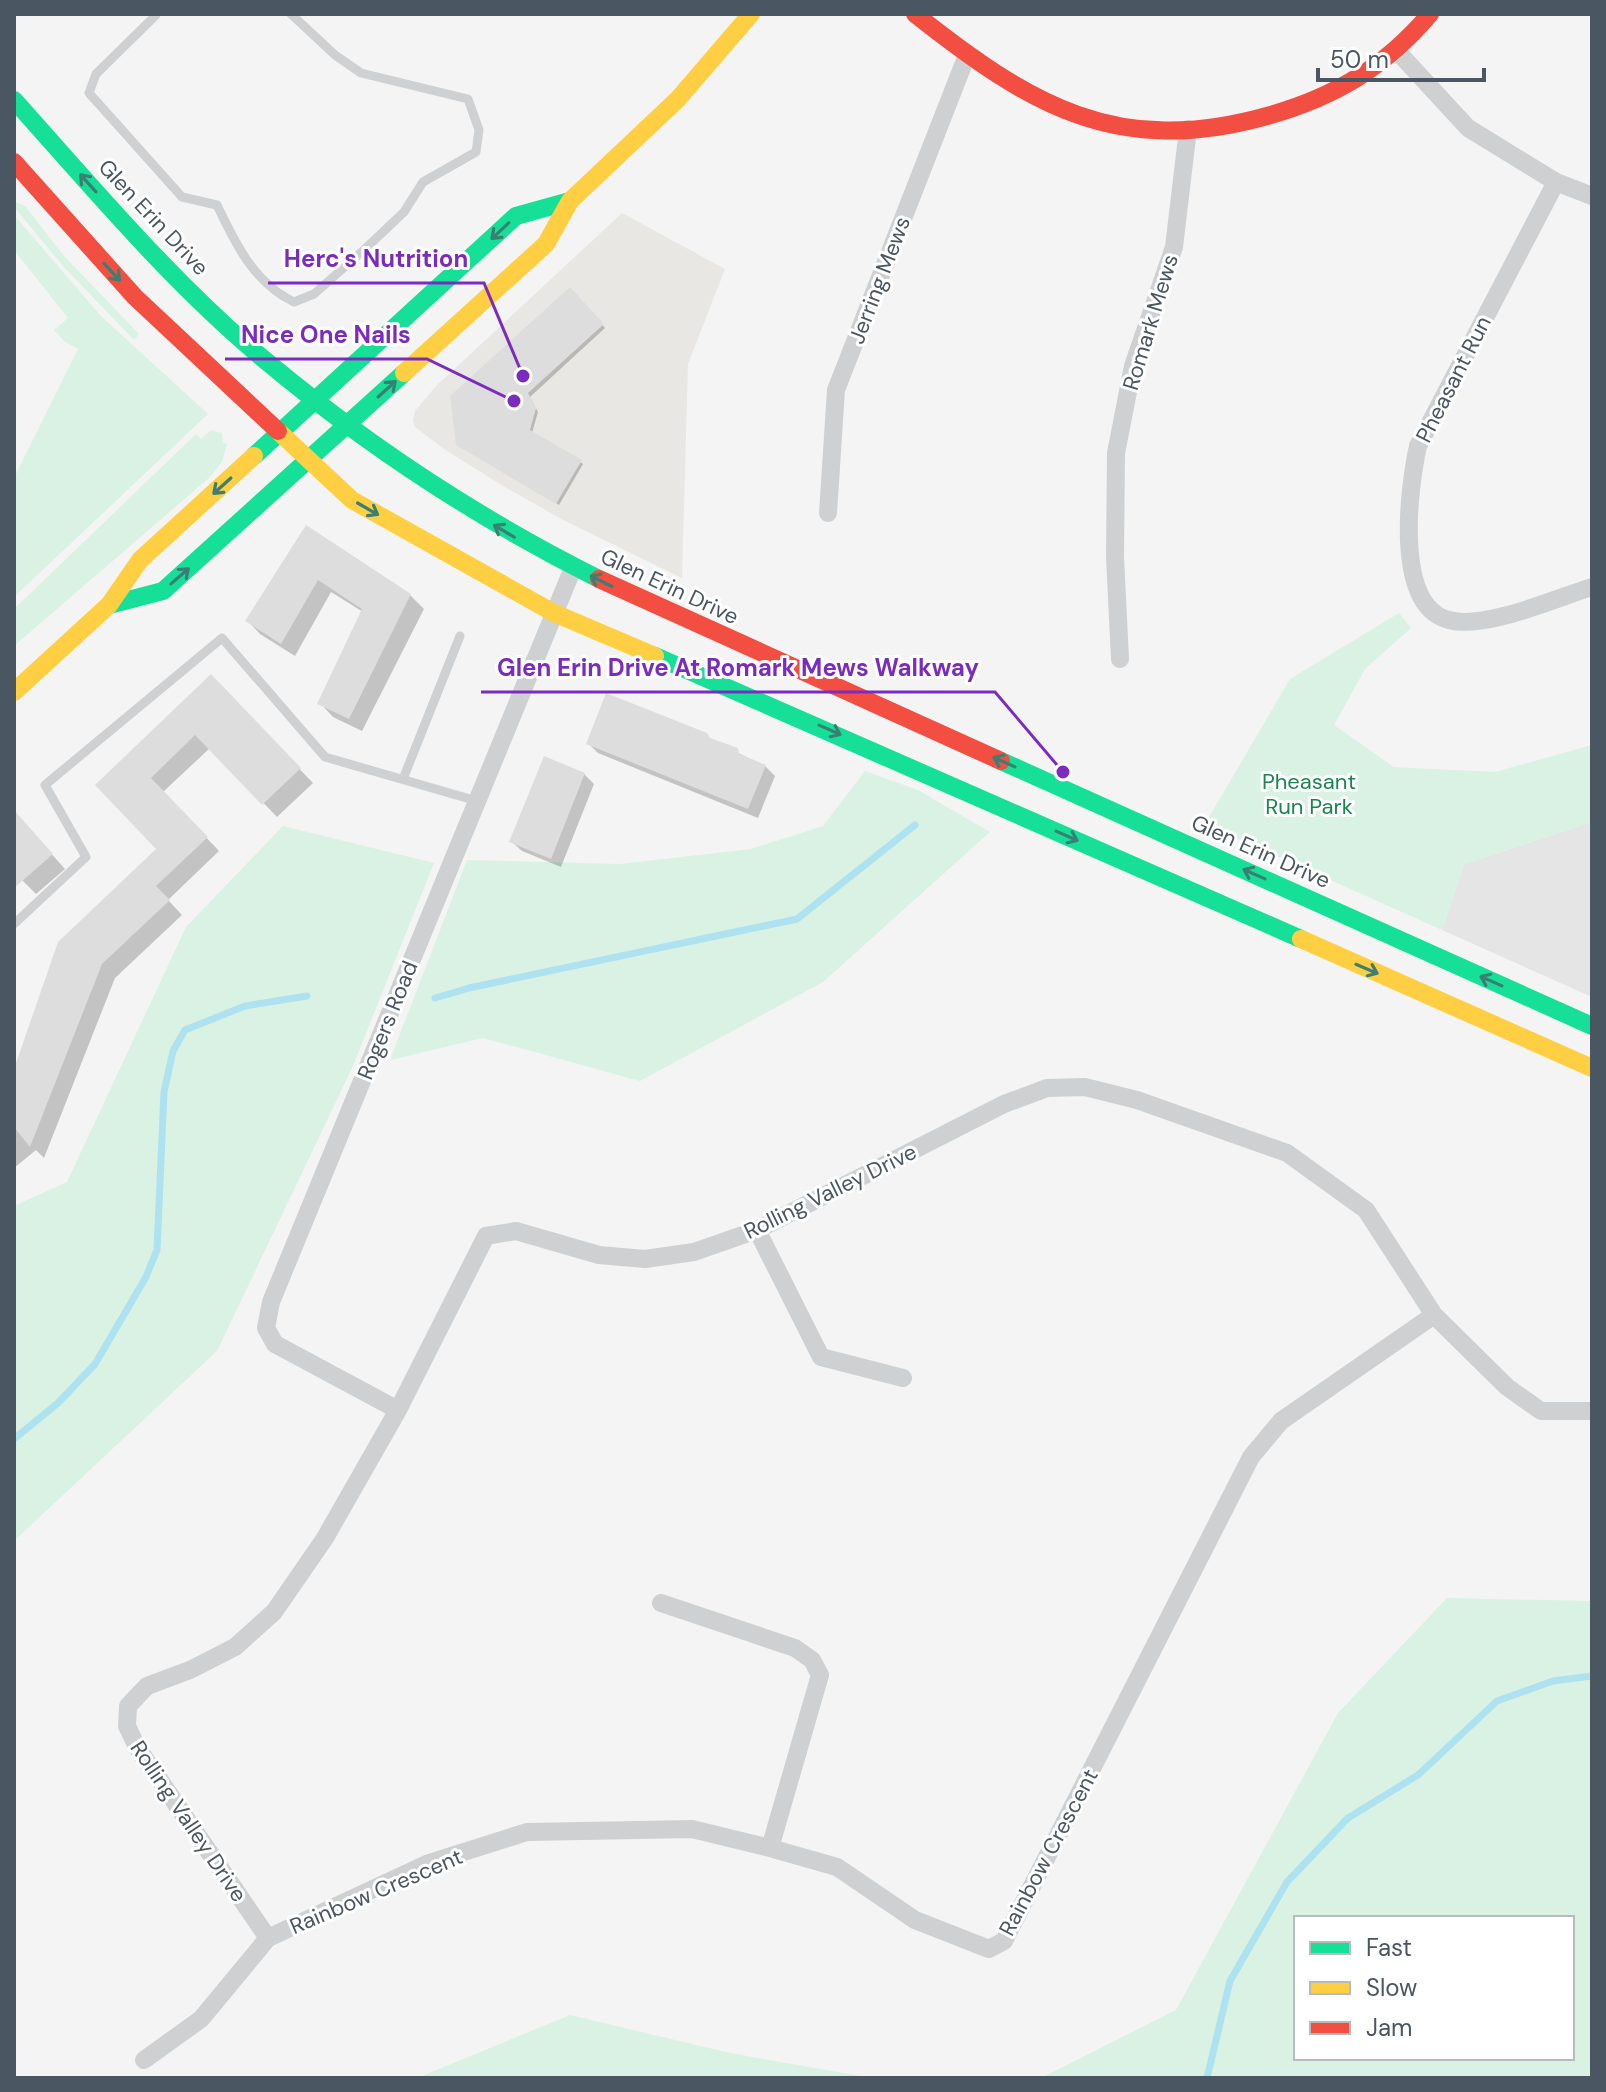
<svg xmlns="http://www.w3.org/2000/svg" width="1606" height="2092" viewBox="0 0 1606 2092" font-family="'DM Sans',sans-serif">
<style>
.commercial{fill:#e8e7e3}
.education{fill:#e6e5e6}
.green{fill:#d9f2e3;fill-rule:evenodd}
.shadow{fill:#0003}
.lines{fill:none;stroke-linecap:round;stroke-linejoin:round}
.stream{stroke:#aee2f0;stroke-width:7}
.building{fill:#ddddde}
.lane{stroke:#ced0d2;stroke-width:9}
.street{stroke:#ced0d2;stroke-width:18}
.fast{stroke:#16e098;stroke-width:18}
.slow{stroke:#ffcf43;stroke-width:18}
.jam{stroke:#f24e42;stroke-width:18}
.oneway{stroke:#3a7f72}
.labels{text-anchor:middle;stroke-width:6;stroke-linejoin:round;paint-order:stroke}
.street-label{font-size:22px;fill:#4a5661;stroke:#fff}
.park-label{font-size:22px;fill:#17864f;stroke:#fff}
.leader{fill:none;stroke:#7b2cbf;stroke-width:3}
.callout-dot{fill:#7b2cbf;stroke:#fff;stroke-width:3}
.callout-label{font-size:24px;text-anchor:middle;font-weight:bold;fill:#7b2cbf;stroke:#fff;stroke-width:6;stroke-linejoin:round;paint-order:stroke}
</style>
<rect width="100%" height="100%" fill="#f4f4f4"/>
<path class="commercial" d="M 622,213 L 725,269 L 688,364 L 682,578 L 563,520 L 503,486 L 444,449 L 415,427 L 413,420 L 415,411 L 436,386 Z"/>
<path class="education" d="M 1592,822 L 1592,997 L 1442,930 L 1464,864 Z"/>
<path class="green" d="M 14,201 L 25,206 L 64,256 L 139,334 L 134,340 L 63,266 L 14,207 Z
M 14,215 L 101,316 L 208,414 L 14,597 L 14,478 L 78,349 L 64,341 L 54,330 L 68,318 L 14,250 Z
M 211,430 L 222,433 L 223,443 L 227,444 L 222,462 L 210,477 L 14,646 L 14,609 L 196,434 L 201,439 Z
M 1399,613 L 1411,628 L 1365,669 L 1334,725 L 1394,767 L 1495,772 L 1592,745 L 1592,822 L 1464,864 L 1442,930 L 1205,824 L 1290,679 Z
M 865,771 L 918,790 L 990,832 L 823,982 L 640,1081 L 483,1038 L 390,1060 L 467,860 L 620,864 L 751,849 L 823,826 Z
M 283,826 L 434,863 L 353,1066 L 217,1351 L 14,1541 L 14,1206 L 67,1182 L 186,927 Z
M 1447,1598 L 1592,1601 L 1592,2078 L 1041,2078 L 1176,2010 L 1338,1713 ZM 1296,1918 L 1572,1918 L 1572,2058 L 1296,2058 Z
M 570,2015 L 730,2053 L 872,2078 L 417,2078 Z"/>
<path class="shadow" d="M 570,289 L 605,328 L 530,397 L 538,412 L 532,433 L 583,464 L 559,505 L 461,447 Z
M 306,528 L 410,595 L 424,609 L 362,731 L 333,717 L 320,703 L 363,612 L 331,592 L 295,656 L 260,634 L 247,620 Z
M 211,677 L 313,783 L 277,817 L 210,748 L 163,792 L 219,851 L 168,900 L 182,915 L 115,978 L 44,1158 L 36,1150 L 14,1168 L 14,1075 L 159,849 L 98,785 Z
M 713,741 L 765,766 L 775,776 L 758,818 L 598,753 L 588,743 Z
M 584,774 L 594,784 L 561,867 L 522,851 L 512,842 Z
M 14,812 L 65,869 L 36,894 L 14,872 Z"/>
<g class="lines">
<path class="stream" d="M 435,998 L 469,988 L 797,919 L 915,825
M 14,1439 L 58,1403 L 95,1364 L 146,1277 L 157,1250 L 164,1092 L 173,1051 L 185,1030 L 245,1006 L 307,996
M 1207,2078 L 1230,1981 L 1287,1882 L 1348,1818 L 1418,1775 L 1497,1701 L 1553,1681 L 1592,1676"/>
</g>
<path class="building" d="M 570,287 L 604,324 L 528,393 L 536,408 L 530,430 L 582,460 L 556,504 L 456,445 L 450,396 Z
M 306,525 L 411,594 L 349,719 L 317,704 L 362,609 L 318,580 L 281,644 L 245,621 Z
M 211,674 L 301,768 L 262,805 L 195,735 L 151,778 L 208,837 L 156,886 L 170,900 L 102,964 L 30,1147 L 14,1127 L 14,1069 L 58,942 L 156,849 L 95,785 Z
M 606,693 L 707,733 L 710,738 L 738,748 L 739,754 L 766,765 L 748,809 L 586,744 Z
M 544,756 L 585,773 L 551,859 L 509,842 Z
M 14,810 L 53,854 L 14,888 Z"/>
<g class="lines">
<path class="lane" d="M 156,15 L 96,74 L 89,93 L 182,197 L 217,205 C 235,243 254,283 294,302 L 314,294 L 366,248 L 404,212 L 423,182 L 476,152 L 479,130 L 468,99 L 361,73 L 335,55 L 291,14
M 403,779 L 460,636
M 14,924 L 86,857 L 45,785 L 222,638 L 325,757 L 477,801"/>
<path class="street" d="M 1397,51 L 1468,128 L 1556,182 L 1592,196
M 1556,182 L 1418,446 C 1409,487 1393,606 1449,620 C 1485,630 1556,598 1592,587
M 828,513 L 836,390 L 967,55
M 1120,659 L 1115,557 L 1116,453 L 1133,366 L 1174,247 L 1188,129
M 757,1230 L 821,1357 L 903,1378
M 398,1410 L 275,1344 L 266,1328 L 271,1302 L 573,568
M 661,1603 L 795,1648 L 812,1660 L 820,1675 L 770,1848
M 268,1938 L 137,1747 L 127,1726 L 128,1706 L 147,1686 L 190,1670 L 235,1647 L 274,1612 L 325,1538 L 398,1410 L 486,1236 L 516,1231 L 599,1255 L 645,1259 L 694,1252 L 757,1230 L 1004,1104 L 1047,1088 L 1085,1087 L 1137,1100 L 1287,1153 L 1366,1210 L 1434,1315 L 1507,1387 L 1541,1411 L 1592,1411
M 144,2060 L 201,2019 L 268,1938 L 429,1863 L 527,1832 L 692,1829 L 770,1848 L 837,1867 L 915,1920 L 989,1949 L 1004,1941 L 1251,1457 L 1281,1421 L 1434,1315"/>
<path class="fast" d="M 14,100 C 94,189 174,285 266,361 C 369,447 479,519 599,579
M 254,456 L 516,216 L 570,201
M 109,605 L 163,591 L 404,373
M 655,656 L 1301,939
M 1001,761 L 1592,1026"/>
<path class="slow" d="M 404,373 L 546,244 L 570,201 L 678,99 L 751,14
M 278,431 L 352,500 L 554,613 L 655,656
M 14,692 L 109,605 L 140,560 L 254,456
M 1301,939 L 1592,1068"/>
<path class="jam" d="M 915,14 C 1030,105 1117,158 1267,116 C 1335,97 1385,67 1430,14
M 14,162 L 135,297 L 278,431
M 599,579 L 1001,761"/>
</g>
<defs><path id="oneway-shaft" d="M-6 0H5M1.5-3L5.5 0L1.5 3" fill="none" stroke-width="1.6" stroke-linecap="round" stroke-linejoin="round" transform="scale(2)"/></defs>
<g class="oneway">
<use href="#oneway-shaft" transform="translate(88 183) rotate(-132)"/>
<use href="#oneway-shaft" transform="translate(500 231) rotate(137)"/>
<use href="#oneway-shaft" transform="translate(112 272) rotate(47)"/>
<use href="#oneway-shaft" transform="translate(387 389) rotate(-42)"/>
<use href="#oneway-shaft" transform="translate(222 486) rotate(138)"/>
<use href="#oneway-shaft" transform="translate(368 509) rotate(30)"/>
<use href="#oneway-shaft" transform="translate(504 531) rotate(-149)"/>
<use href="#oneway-shaft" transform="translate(180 576) rotate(-41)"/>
<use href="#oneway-shaft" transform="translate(601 581) rotate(-154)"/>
<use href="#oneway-shaft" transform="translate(830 730) rotate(24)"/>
<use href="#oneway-shaft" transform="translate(1004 762) rotate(-156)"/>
<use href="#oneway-shaft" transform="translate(1067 836) rotate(24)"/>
<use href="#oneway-shaft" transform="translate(1254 874) rotate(-156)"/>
<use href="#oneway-shaft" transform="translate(1367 969) rotate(23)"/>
<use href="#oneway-shaft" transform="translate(1491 981) rotate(-156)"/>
</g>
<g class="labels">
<g class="street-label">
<text transform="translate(154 217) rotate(47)" y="8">Glen Erin Drive</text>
<text transform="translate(879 280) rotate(-69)" y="8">Jerring Mews</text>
<text transform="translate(1150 322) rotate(-73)" y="8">Romark Mews</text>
<text transform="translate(1453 379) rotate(-63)" y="8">Pheasant Run</text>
<text transform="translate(670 586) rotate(25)" y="8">Glen Erin Drive</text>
<text transform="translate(1261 851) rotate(24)" y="8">Glen Erin Drive</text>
<text transform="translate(387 1020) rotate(-68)" y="8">Rogers Road</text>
<text transform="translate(830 1191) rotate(-26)" y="8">Rolling Valley Drive</text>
<text transform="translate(189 1821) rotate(56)" y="8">Rolling Valley Drive</text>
<text transform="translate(1048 1852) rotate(-62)" y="8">Rainbow Crescent</text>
<text transform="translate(376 1891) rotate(-23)" y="8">Rainbow Crescent</text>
</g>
<g class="park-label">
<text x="1309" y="789">Pheasant<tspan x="1309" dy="25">Run Park</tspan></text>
</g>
</g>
<path class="leader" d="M523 376L484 283H268M514 401L427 359H225M1063 772L995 692H481"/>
<g class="callout-dot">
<circle cx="523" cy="376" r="8"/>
<circle cx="514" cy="401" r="8"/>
<circle cx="1063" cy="772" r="8"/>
</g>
<g class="callout-label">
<text x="376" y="267">Herc's Nutrition</text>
<text x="326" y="343">Nice One Nails</text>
<text x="738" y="676">Glen Erin Drive At Romark Mews Walkway</text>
</g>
<rect width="1606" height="2092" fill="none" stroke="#4a5661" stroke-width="32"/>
<rect x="1294" y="1916" width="280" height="144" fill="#ffffff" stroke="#b7bbc0" stroke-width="2"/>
<rect x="1310" y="1942" width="40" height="12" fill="#16e098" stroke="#b7bbc0" stroke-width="2"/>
<text x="1366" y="1956" font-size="24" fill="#4a5661">Fast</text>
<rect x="1310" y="1982" width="40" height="12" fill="#ffcf43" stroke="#b7bbc0" stroke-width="2"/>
<text x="1366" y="1996" font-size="24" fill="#4a5661">Slow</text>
<rect x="1310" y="2022" width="40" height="12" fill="#f24e42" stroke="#b7bbc0" stroke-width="2"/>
<text x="1366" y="2036" font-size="24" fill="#4a5661">Jam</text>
<path d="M1318 68v12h166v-12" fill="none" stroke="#4a5661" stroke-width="4"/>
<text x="1330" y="68" font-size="24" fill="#4a5661" stroke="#ffffff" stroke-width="6" paint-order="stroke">50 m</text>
</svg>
